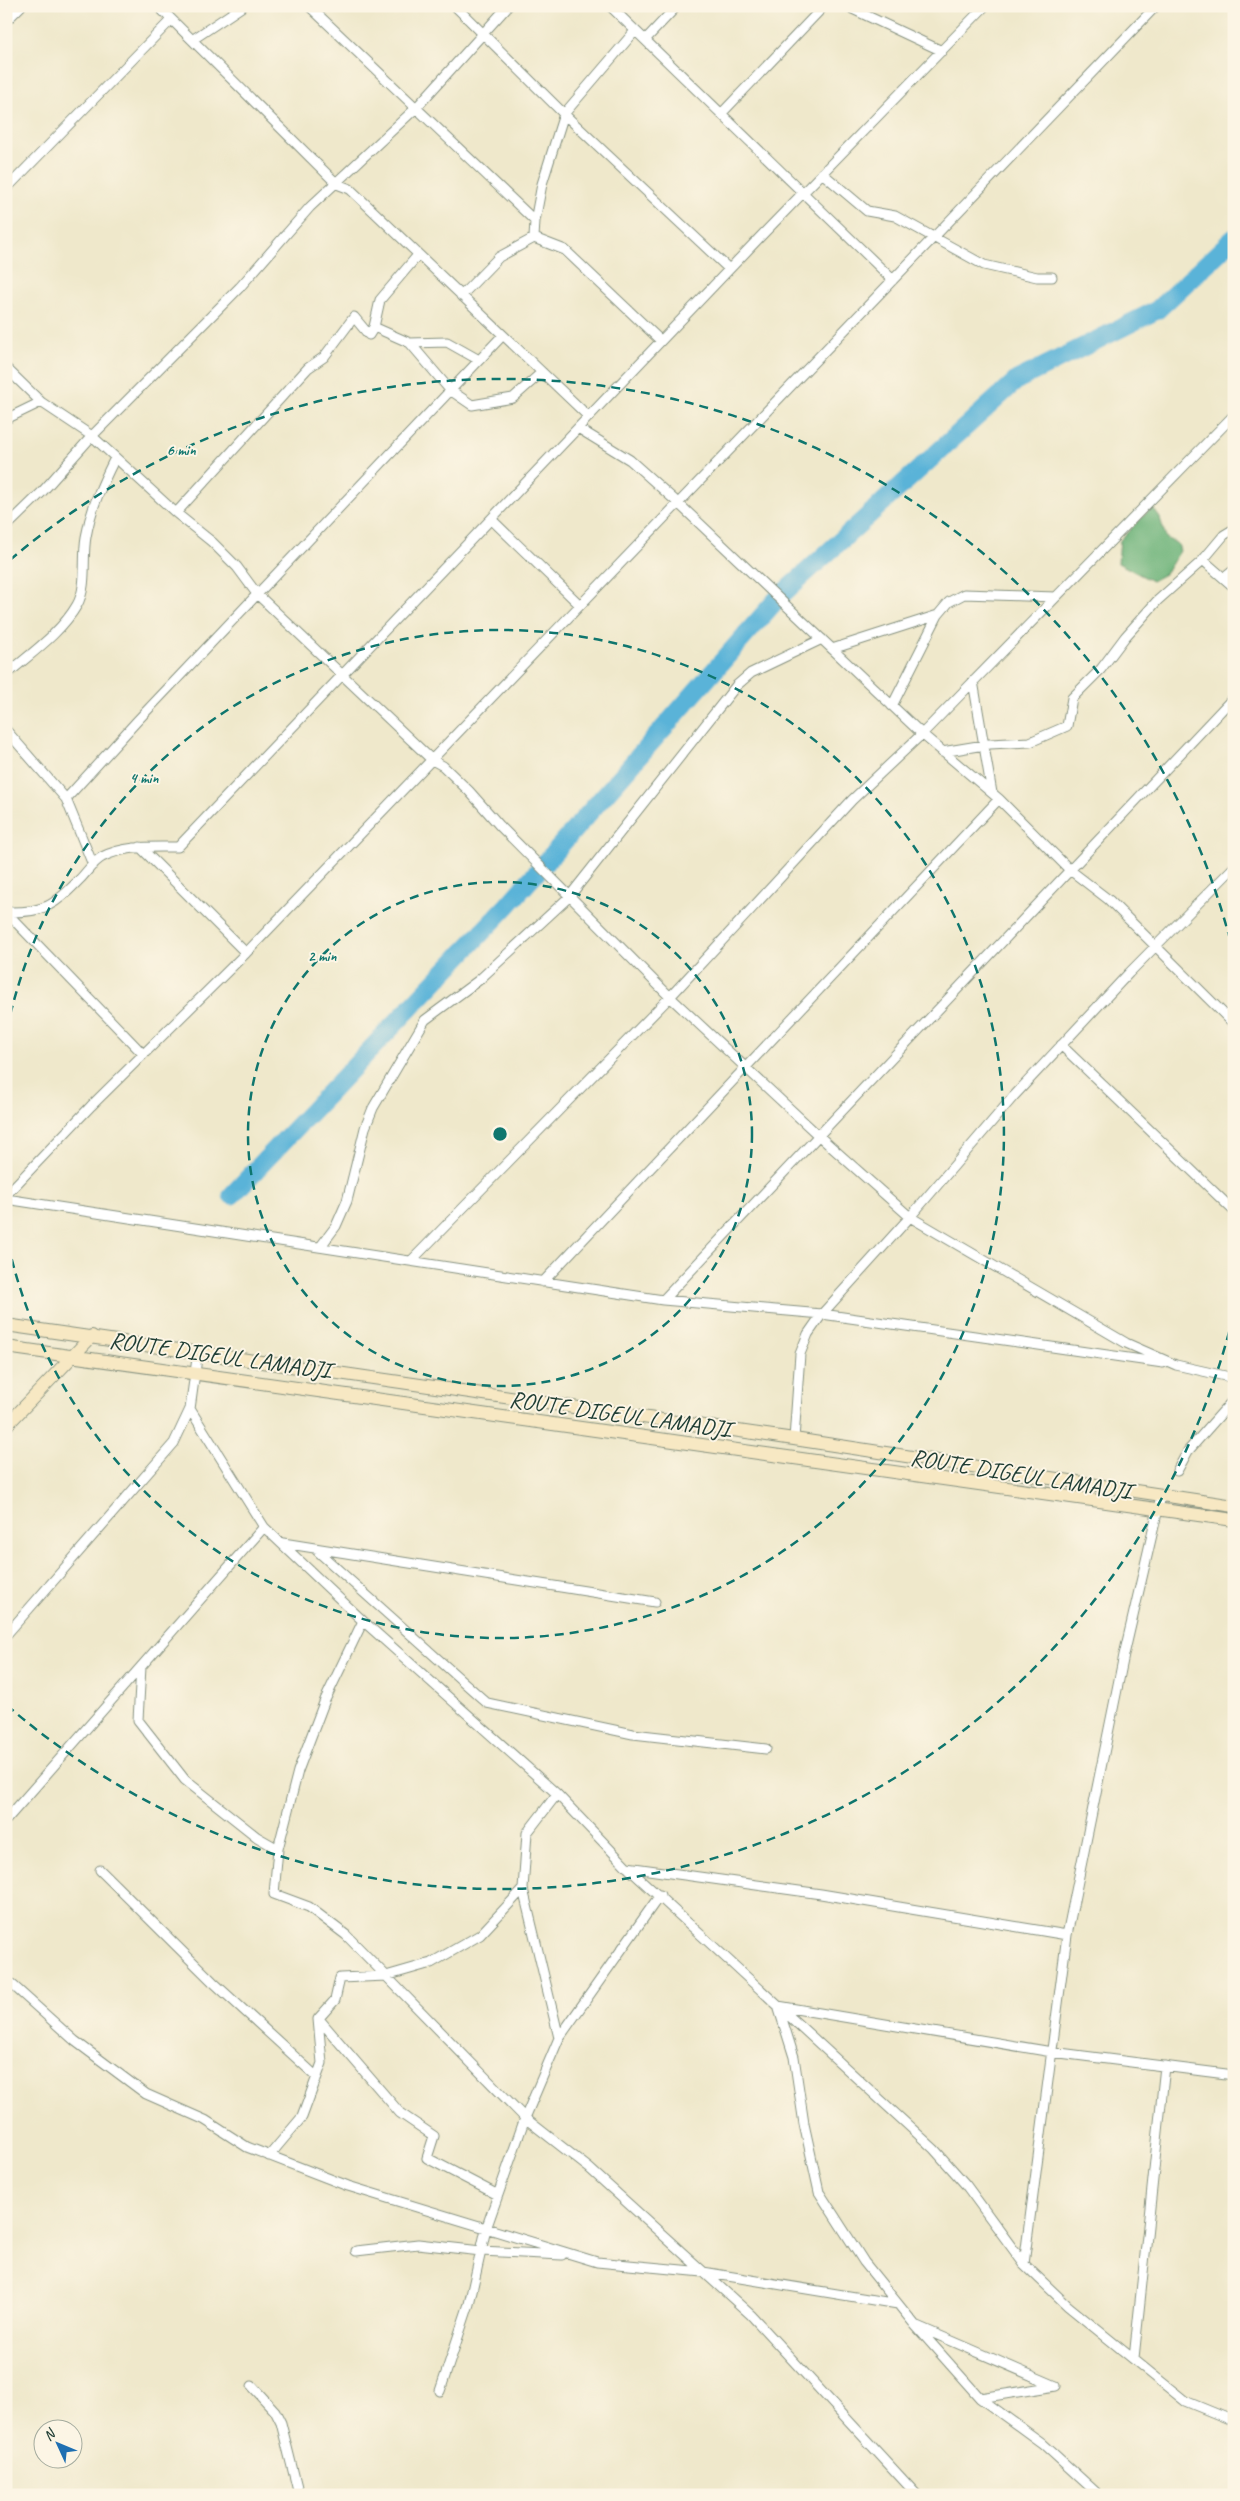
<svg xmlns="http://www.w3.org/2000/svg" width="1240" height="2501" viewBox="0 0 1240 2501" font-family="Caveat,sans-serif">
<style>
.forest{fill:#6eb47a;stroke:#467857}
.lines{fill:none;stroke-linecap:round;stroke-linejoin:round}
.river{stroke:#5ab3d8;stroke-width:19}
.minor-casing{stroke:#879280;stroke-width:11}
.secondary-casing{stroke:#879280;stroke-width:14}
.minor{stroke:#fff;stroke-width:9}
.secondary{stroke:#f7e8c3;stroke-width:12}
.ring{fill:none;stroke:#0f766e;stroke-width:2.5;stroke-dasharray:9 6}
.labels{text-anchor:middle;stroke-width:4;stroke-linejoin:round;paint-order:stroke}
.street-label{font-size:24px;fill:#1f3d34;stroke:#fcf5e5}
.centre{fill:#0f766e;stroke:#fcf5e5;stroke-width:2.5}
.ring-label{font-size:15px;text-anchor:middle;font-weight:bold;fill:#0f766e;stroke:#fcf5e5;stroke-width:4;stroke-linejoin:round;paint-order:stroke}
</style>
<rect width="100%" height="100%" fill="#fcf5e5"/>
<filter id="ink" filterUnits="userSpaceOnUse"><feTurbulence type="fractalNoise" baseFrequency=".02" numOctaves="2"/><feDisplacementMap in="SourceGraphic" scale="10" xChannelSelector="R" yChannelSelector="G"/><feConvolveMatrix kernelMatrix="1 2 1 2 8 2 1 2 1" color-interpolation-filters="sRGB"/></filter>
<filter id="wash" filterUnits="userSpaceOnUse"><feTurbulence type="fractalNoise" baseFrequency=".0096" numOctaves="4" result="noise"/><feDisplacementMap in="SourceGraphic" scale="20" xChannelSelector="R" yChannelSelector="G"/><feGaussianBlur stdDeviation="1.12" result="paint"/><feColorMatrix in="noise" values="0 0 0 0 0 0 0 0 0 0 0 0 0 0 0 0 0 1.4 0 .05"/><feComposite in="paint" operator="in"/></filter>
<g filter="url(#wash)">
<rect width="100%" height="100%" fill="#efe8cb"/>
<path class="forest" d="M 1152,507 L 1160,518 L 1166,538 L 1178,544 L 1180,551 L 1165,574 L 1152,581 L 1118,563 L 1120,540 Z"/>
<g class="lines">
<path class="river" d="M 232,1195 L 507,906 L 778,598 L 1017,380 L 1157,310 L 1234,238"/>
</g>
</g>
<g filter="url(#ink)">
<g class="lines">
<defs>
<path id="minor" d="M 158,6 L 337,184 L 350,189 L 589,417
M 309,6 L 535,221
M 455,6 L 564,114 L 729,269
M 610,6 L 893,280
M 846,6 L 942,51
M 6,21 L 21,6
M 192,40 L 243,6
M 645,40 L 677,6
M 721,114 L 824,6
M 822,173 L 867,211 L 895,216 L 984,265 L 1037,277 L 1052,277
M 6,189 L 171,20
M 534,238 L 535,221 L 542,184 L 564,114 L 635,31
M 461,296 L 499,257 L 534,238 L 565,250 L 661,341
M 374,327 L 410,343 L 447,342 L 479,360
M 410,343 L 450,390 L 472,405 L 513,398 L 542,372
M 6,368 L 41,402 L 92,436 L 176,513 L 212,542 L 237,567 L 257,594 L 432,760 L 443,766 L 469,791 L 500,826 L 670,997 L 819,1136 L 910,1217 L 1126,1343 L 1176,1365 L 1234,1378
M 6,419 L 41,402
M 578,428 L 630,460 L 678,503 L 922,734 L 999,799 L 1070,870 L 1109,900 L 1234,1024
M 176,513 L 308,368 L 324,357 L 354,317 L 369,335 L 374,327 L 380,300 L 418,255
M 491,519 L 580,605
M 6,527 L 42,492 L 92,436 L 240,287 L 310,207 L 416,108 L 508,6
M 1203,560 L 1234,587
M 1224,578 L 1234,570
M 832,649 L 938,615 L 949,602 L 964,594 L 1056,597
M 6,675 C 30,654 61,633 77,605 C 88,586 82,558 86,537 C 91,508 102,484 115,458
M 973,681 L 992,793
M 892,706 L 938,615
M 6,730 L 66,799
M 942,752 L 990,744 L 1030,742 L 1067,726 L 1072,698 L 1101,669 L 1125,637 L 1157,601 L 1203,560 L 1224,535 L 1234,529
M 140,847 L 246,953
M 93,865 L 66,799 L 137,721 L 503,335
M 6,912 C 44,913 54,906 80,879 C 87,872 93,862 102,857 C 125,845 153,847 178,847 L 762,235 L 985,6
M 6,912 L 143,1054
M 1061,1045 L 1234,1211
M 6,1195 L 91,1106 L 246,953 L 1156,6
M 6,1199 L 663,1300 L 822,1314 L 1163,1363
M 321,1246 L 336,1226 L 347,1201 L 365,1128 L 373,1108 L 425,1020 L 479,980 L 569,897 L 736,686 L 751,673 L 822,639
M 412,1260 L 670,997 L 852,800 L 922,734 L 1234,415
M 543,1282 L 999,799
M 663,1300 L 1234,697
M 190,1409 L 264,1527 L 363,1621 L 557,1794 L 627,1867 L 934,2149 L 966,2185 L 1024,2264 L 1068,2306 L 1185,2401 L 1234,2421
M 794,1439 L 800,1354 L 808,1334 L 822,1314 L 910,1217 L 1013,1097 L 1129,973 L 1234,867
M 1177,1471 L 1188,1451 L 1234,1399
M 283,1543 L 655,1602
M 314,1548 L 487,1703 L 633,1734 L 766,1749
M 6,1635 L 174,1443 L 190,1409 L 198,1351
M 141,1667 L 138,1720 L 185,1780 L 257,1837 L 278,1849 L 274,1894 L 309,1907 L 346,1935 L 525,2118 L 589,2168 L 751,2315 L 917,2495
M 557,1794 L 527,1833 L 523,1889 L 559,2038
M 6,1820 L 264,1527
M 278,1849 L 298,1771 L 325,1700 L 363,1621
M 627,1867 L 821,1894 L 1067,1935
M 100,1870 L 213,1982 L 317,2077
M 6,1979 L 75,2041 L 146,2094 L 205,2120 L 247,2147 L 348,2186 L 597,2262 L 703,2272 L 898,2304
M 319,2019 L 400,2113 L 434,2136 L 427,2158 L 498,2195
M 269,2156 L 302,2117 L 322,2063 L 318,2019 L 335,2000 L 340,1978 L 386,1976 L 431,1963 L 480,1935 L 523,1889
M 356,2251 L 418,2244 L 481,2251 L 562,2255
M 1024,2264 L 1067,1935 L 1124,1655 L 1161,1496
M 917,2326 L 1056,2386 L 980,2398
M 1134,2358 L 1165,2066
M 252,2386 L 275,2411 L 281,2423 L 299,2495
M 440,2391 L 469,2304 L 486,2229 L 525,2118 L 559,2038 L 660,1895
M 1099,2495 L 1042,2443 L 980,2398 L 915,2325 L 864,2262 L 819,2192 L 804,2124 L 794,2057 L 778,2006 L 1052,2052 L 1234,2075"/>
<path id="secondary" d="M 6,1325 L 794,1439 L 1234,1506
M 6,1347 L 1234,1520
M 6,1426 L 92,1336"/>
</defs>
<use href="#minor" class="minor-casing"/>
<use href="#secondary" class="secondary-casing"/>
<use href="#minor" class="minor"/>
<use href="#secondary" class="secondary"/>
</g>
</g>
<g class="ring">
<circle cx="500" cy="1134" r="252"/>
<path d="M7 1029A504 504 0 1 1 7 1239"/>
<path d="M1233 1317A755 755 0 0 1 10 1708M10 560A755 755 0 0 1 1233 951"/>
</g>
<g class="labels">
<g class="street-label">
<text transform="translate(220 1355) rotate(8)" y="8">ROUTE DIGEUL LAMADJI</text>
<text transform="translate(620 1414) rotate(8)" y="8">ROUTE DIGEUL LAMADJI</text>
<text transform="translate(1021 1474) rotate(9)" y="8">ROUTE DIGEUL LAMADJI</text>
</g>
</g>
<circle cx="500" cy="1134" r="8" class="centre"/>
<g class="ring-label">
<text x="181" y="455">6 min</text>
<text x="144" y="783">4 min</text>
<text x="322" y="961">2 min</text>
</g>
<rect width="1240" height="2501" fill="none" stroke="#fcf5e5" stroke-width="25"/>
<g transform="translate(58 2444) rotate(314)"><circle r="24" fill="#fcf5e5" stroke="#a4ab9e"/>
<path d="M0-4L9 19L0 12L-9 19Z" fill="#1f6fb2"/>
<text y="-8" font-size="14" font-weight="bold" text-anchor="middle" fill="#1f3d34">N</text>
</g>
</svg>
